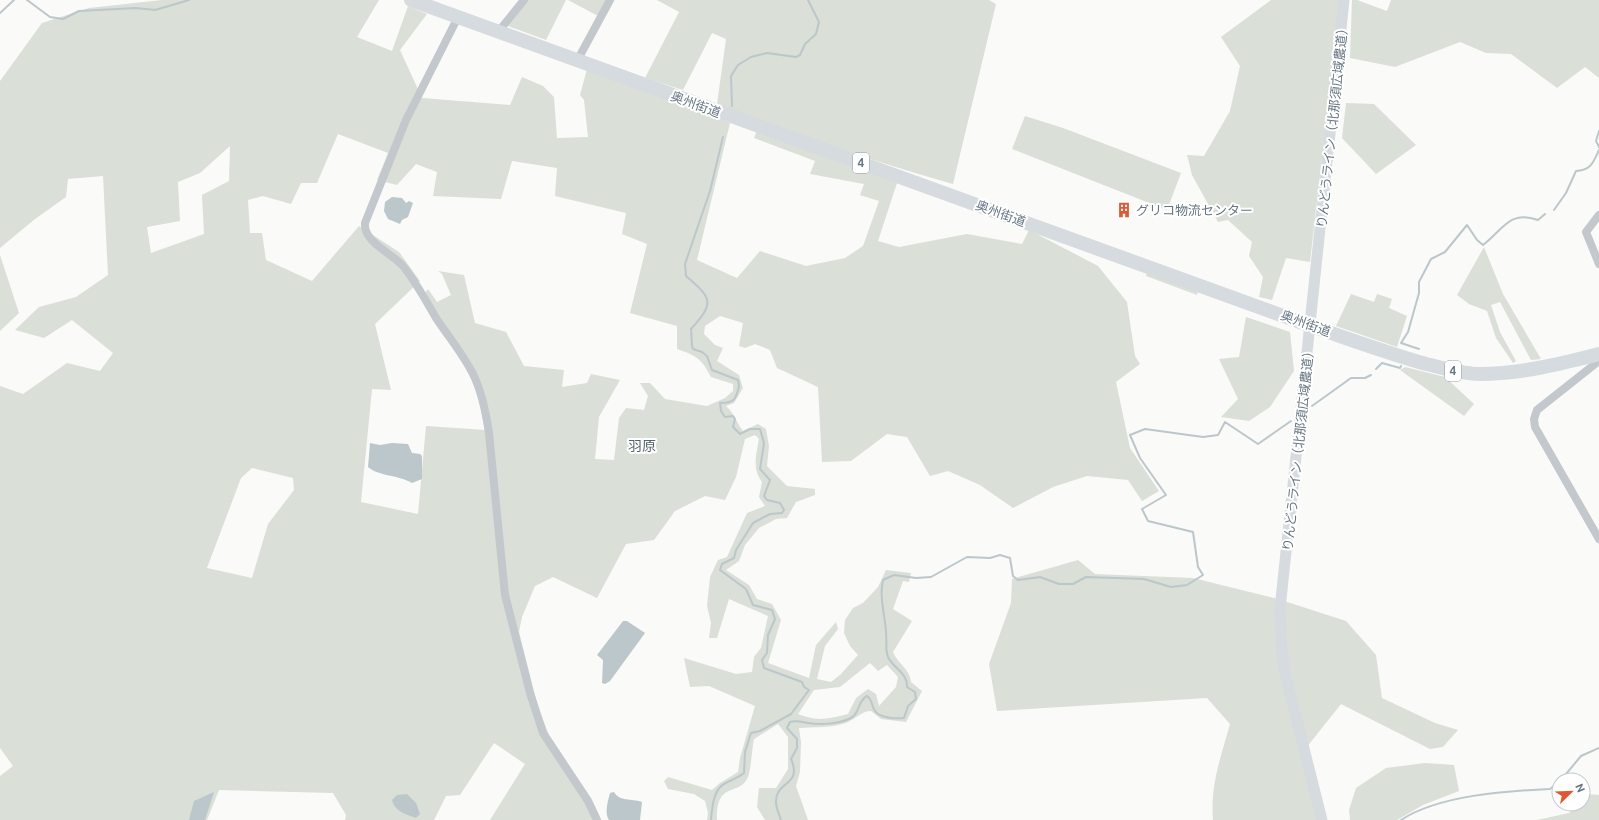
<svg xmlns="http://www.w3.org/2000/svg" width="1599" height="820" viewBox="0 0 1599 820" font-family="Ubuntu,'Noto Sans JP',sans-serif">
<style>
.green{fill:#dadfd7;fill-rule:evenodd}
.water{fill:#bbc7cb}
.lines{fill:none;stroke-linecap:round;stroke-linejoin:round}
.stream{stroke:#bbc7cb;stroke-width:2}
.street{stroke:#c3c8cc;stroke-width:8}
.secondary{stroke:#d6dbdf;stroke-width:11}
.highway{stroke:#d6dbdf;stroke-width:14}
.labels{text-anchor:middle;stroke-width:4;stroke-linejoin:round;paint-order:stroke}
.shield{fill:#fff;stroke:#939fa8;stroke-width:1}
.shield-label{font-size:12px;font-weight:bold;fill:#657683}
.street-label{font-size:13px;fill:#657683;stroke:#fff}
.poi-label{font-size:13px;fill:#657683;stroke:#fff;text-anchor:start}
.neighbourhood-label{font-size:14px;fill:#57646e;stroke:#fff}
</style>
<rect width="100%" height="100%" fill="#fafaf8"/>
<path class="green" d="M 162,0 L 379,0 L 357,37 L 392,51 L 408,6 L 427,14 L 400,50 L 422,98 L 510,105 L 522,77 L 543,86 L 554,97 L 557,138 L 588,137 L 584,100 L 580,95 L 587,69 L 730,123 L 697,260 L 737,278 L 760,251 L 806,266 L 845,258 L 863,246 L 879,201 L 860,195 L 864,184 L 810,174 L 815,161 L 754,138 L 757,130 L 897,183 L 878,241 L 899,247 L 967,234 L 1022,244 L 1029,230 L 1098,266 L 1127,302 L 1135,356 L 1140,364 L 1116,382 L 1130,448 L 1159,491 L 1142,501 L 1128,480 L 1087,476 L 1053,487 L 1013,508 L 980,485 L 948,471 L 930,476 L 907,437 L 887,434 L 851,461 L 822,462 L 818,387 L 777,368 L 770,350 L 755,344 L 745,348 L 739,346 L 743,323 L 720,316 L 705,326 L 704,334 L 715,345 L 723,348 L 717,361 L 739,375 L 743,388 L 734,403 L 726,406 C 735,414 736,422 743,431 L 758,424 L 766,429 L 769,446 L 767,466 L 787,486 L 815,489 L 815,495 L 796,502 L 787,518 L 776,519 L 759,528 L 745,545 L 739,561 L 726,570 L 749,585 L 757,599 L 772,604 L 781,620 L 768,663 L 809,678 L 816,645 L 836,622 L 838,629 L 825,646 L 817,679 L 831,682 L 840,675 L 858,655 L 850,646 L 844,633 L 845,620 L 853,608 L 863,603 L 878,587 L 886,570 L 911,573 L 909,582 L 903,581 L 893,609 L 912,621 L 893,652 C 898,664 910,669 911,682 L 922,691 L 906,722 L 881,719 L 871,711 C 862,711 855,719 846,723 C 831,728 814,727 799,728 L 801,742 L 800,772 L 796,786 L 808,820 L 765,820 L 757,807 L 759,788 L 776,788 L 788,769 L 788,737 L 778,724 L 754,739 C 752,747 751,773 747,779 C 738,796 716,781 717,820 L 707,820 L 708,813 L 705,801 L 694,794 L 668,789 L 664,781 L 668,777 L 712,790 L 720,783 L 738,772 L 740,758 L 755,706 L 709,686 L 690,687 L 684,658 L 736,674 L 752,672 L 754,657 L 761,648 L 768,616 L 729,599 L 717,638 L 709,638 L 711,623 L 707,606 L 710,577 L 718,560 L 727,557 L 747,513 L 765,506 L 759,497 L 762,482 C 752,468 756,456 759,439 L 755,435 L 745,439 L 736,477 L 725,500 L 705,496 L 675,511 L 654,540 L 626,544 L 597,598 L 553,577 L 535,586 L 522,617 L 519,632 L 538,707 L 549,735 L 591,798 L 601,820 L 490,820 L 525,764 L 494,743 L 460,795 L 446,796 L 434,820 L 345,820 L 346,815 L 333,793 L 219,790 L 207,820 L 0,820 L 0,776 L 13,766 L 0,748 L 0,386 L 23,394 L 67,363 L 100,371 L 113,353 L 72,320 L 44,338 L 15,330 L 39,307 L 76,297 L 108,275 L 103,176 L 68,179 L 66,197 L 35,219 L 0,248 L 0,81 L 42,23 L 89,8 ZM 338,134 L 388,153 L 377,180 L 397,185 L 416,164 L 437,172 L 433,196 L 501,199 L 512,161 L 557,168 L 555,196 L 626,213 L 622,234 L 647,244 L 630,313 L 677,326 L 677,349 C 697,356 701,358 711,377 L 733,384 L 733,391 L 725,398 L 707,406 L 665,399 L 650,383 L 640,383 L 648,396 L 644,410 L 626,408 L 619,418 L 614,460 L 595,459 L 599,417 L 620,380 L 591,374 L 587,383 L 562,387 L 564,370 L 524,366 L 506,332 L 475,323 L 464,275 L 438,271 L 442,274 L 451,295 L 437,302 L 428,289 L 425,293 L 474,373 L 485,430 L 426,426 L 418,514 L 361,502 L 372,389 L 391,390 L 375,324 L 420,281 L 399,252 L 359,226 L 312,281 L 266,260 L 262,233 L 250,233 L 248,200 L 263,196 L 291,204 L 301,183 L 317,183 ZM 230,146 L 229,181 L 202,195 L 204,234 L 151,253 L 147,227 L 180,221 L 178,182 L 200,173 ZM 252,468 L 293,478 L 294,490 L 268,524 L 252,578 L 207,568 L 241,478 ZM 870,663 L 878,671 L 887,665 L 898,677 L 896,687 L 879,706 L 876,694 L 868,689 L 856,698 L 848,714 C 828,719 818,722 798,714 L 814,690 L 840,687 Z
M 520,0 L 566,0 L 546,40 L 508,26 Z
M 568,0 L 607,0 L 598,16 Z
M 657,0 L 989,0 L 996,4 L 953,184 C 873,161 794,136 717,104 L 726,39 L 712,33 L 683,90 L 645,78 L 679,12 Z
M 1271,0 L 1340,0 L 1310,262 L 1286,258 L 1272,300 L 1259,297 L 1263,277 L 1249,256 L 1252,242 L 1228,220 L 1218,222 L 1192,175 L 1187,155 L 1204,156 L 1230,111 L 1240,66 L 1221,37 Z
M 1352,0 L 1357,0 L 1387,11 L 1391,0 L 1599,0 L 1599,78 L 1585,67 L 1557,88 L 1511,54 L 1486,53 L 1460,42 L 1395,67 L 1350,58 Z
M 1346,103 L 1374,104 L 1416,145 L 1376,174 L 1342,138 Z
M 1025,116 L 1063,128 L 1181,173 L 1167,210 L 1012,149 Z
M 1484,247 L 1503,294 L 1541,359 L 1531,360 L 1500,302 L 1491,305 L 1500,332 L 1516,361 L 1513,363 L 1496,338 L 1487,311 L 1469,304 L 1457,295 Z
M 0,255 L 19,313 L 0,331 Z
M 1147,272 L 1198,291 L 1197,295 L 1146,276 Z
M 1351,294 L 1374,302 L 1377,294 L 1392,299 L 1389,308 L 1407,316 L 1397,347 L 1336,326 Z
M 1246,317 L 1290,332 L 1294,371 L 1270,407 L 1249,421 L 1221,417 L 1238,399 L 1219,359 L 1239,357 Z
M 1405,367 L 1445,377 L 1474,404 L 1464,416 L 1400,370 Z
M 1078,560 L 1095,574 L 1193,578 L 1278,599 L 1346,621 L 1376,655 L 1382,698 L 1435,723 L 1458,730 L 1443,747 L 1430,749 L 1341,704 L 1302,753 L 1322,820 L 1213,820 C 1210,785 1221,757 1230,724 L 1207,698 L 997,711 L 989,664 L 1011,603 L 1012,579 Z
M 1425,763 L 1454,765 L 1459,791 L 1423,805 L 1397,820 L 1350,820 L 1349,810 L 1356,788 L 1386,768 Z
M 1588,794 L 1599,795 L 1599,820 L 1537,820 L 1569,813 L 1578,804 L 1583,804 L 1583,799 Z"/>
<path class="water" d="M 392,197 L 402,198 L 406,203 L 409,201 L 413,203 L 408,217 L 402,220 L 400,224 L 388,219 L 384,211 L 385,202 Z
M 370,443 L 380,445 L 392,443 L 408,444 L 412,453 L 420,454 L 422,456 L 422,479 L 412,483 C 399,475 378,476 368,467 Z
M 623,621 L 627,621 L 645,633 L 610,681 L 605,684 L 602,683 L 603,660 L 597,655 Z
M 214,792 L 205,820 L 189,820 L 194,801 Z
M 614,792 C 620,802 631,798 642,802 L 640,820 L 609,820 C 604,813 608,801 610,793 Z
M 407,794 L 416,803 L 420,814 L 416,818 C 406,814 395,812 392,800 L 397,795 Z"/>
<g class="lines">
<path class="stream" d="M 27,0 L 50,17 L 63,19 L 79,11 L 136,8 L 155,10 L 189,0
M 0,13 L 14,0
M 732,106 L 731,76 L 738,65 L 751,57 L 767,53 L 796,57 L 800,55 L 805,44 L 816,34 L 819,22 L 808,0
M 1599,131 L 1596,141 L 1599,147
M 1554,210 L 1566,193 L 1576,171 C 1591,170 1593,163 1599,150
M 1419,349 L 1401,343 L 1408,332 L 1419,293 L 1419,282 L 1431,259 L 1445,252 L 1467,225 L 1477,240 L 1483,245 C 1504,229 1509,210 1538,220 L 1545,214
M 1376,369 L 1382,363 L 1400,368 L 1401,366
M 1312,406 L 1351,378 L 1365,378 L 1371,375
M 1561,780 L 1581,756 L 1599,748
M 711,820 C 712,809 713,790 724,784 C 731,780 738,778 744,773 L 745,752 L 751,733 L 760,731 L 791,714 L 809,690 L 804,687 L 802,682 L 764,668 L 762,660 L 767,653 L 768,635 L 775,619 L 772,610 L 753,605 L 746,589 L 720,570 L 722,564 L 734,558 L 736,550 L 753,523 L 770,514 L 782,513 L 784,510 L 780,503 L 767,500 L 764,496 L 770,480 L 760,469 L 764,443 L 760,429 L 750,429 L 740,434 L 733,427 L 735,419 L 733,416 L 725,417 L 721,411 L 720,403 C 734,403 736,400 739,386 L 738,380 L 712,370 L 707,356 L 702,352 L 693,349 L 692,346 L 691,329 C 715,303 712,298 686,276 L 685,264 L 710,191 L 723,137
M 781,820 C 779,814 776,808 776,802 C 775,781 803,786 791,759 L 797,748 L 797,739 L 787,728 L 790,722 C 797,720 802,722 808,723 C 820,725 837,724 849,719 C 860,715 857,701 867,696 C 873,700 871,706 875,711 C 880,718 895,719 904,718 L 908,706 L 916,699 L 915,692 L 907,687 C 908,673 893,668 888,657 C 885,650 887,640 886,632 C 885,615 879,597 883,580 L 894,575 L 916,578 L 931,577 L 967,557 L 990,558 L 1000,555 L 1010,558 L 1013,576 L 1018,580 L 1040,577 L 1059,584 L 1073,584 L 1086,577 L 1144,579 L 1171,587 L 1187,585 L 1203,575 L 1198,567 L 1193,532 L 1148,521 L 1142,509 L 1166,495 L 1140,458 L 1130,435 L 1145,429 L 1203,437 L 1218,435 L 1225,422 L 1258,444 L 1291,421
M 1401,820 C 1439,795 1506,791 1550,789 L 1559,782"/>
<path class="street" d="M 458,17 L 406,120 L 365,223 C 363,242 392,253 403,266 C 416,282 426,301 436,318 C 448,336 463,354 473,374 C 482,392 486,413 489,433 L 505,595 L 530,693 L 543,733 L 588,801 L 597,820
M 498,32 L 524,0
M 577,61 L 610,0
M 1599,215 L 1586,232 L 1599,264
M 1599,361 L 1537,410 L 1534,419 L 1535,427 L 1599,539"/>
<path class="secondary" d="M 1322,820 L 1285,673 L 1282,654 L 1280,609 L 1344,0"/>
<path class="highway" d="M 411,0 L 1311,326 C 1349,339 1387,353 1426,364 C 1444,368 1462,374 1480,374 C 1520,374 1560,364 1599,354"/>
</g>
<defs>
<symbol id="building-bare" viewBox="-9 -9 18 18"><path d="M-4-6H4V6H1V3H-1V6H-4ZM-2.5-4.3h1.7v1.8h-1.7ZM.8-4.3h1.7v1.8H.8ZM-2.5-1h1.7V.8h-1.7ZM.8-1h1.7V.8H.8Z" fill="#e4572e" stroke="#fff" stroke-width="2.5" paint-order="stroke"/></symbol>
</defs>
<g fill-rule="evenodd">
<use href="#building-bare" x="1113" y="199" width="22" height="22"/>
</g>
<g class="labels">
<g class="shield">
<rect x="853" y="153" width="16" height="20" rx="3"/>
<rect x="1445" y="361" width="16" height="20" rx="3"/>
</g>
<g class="shield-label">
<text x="861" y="167">4</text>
<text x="1453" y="375">4</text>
</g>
<g class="street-label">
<text transform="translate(696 104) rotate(20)" y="5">奥州街道</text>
<text transform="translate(1332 125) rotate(-84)" y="5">りんどうライン（北那須広域農道）</text>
<text transform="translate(1001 213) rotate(20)" y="5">奥州街道</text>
<text transform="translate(1306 323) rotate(20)" y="5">奥州街道</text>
<text transform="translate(1298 448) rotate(-84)" y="5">りんどうライン（北那須広域農道）</text>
</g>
<g class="poi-label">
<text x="1136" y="215">グリコ物流センター</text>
</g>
<g class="neighbourhood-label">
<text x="642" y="451">羽原</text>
</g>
</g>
<g transform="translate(1571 792) rotate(67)"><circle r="19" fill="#ffffff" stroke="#c1c8cd"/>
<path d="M0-3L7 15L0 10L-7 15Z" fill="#e4572e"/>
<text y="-6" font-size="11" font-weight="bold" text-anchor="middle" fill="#657683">N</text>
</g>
</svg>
